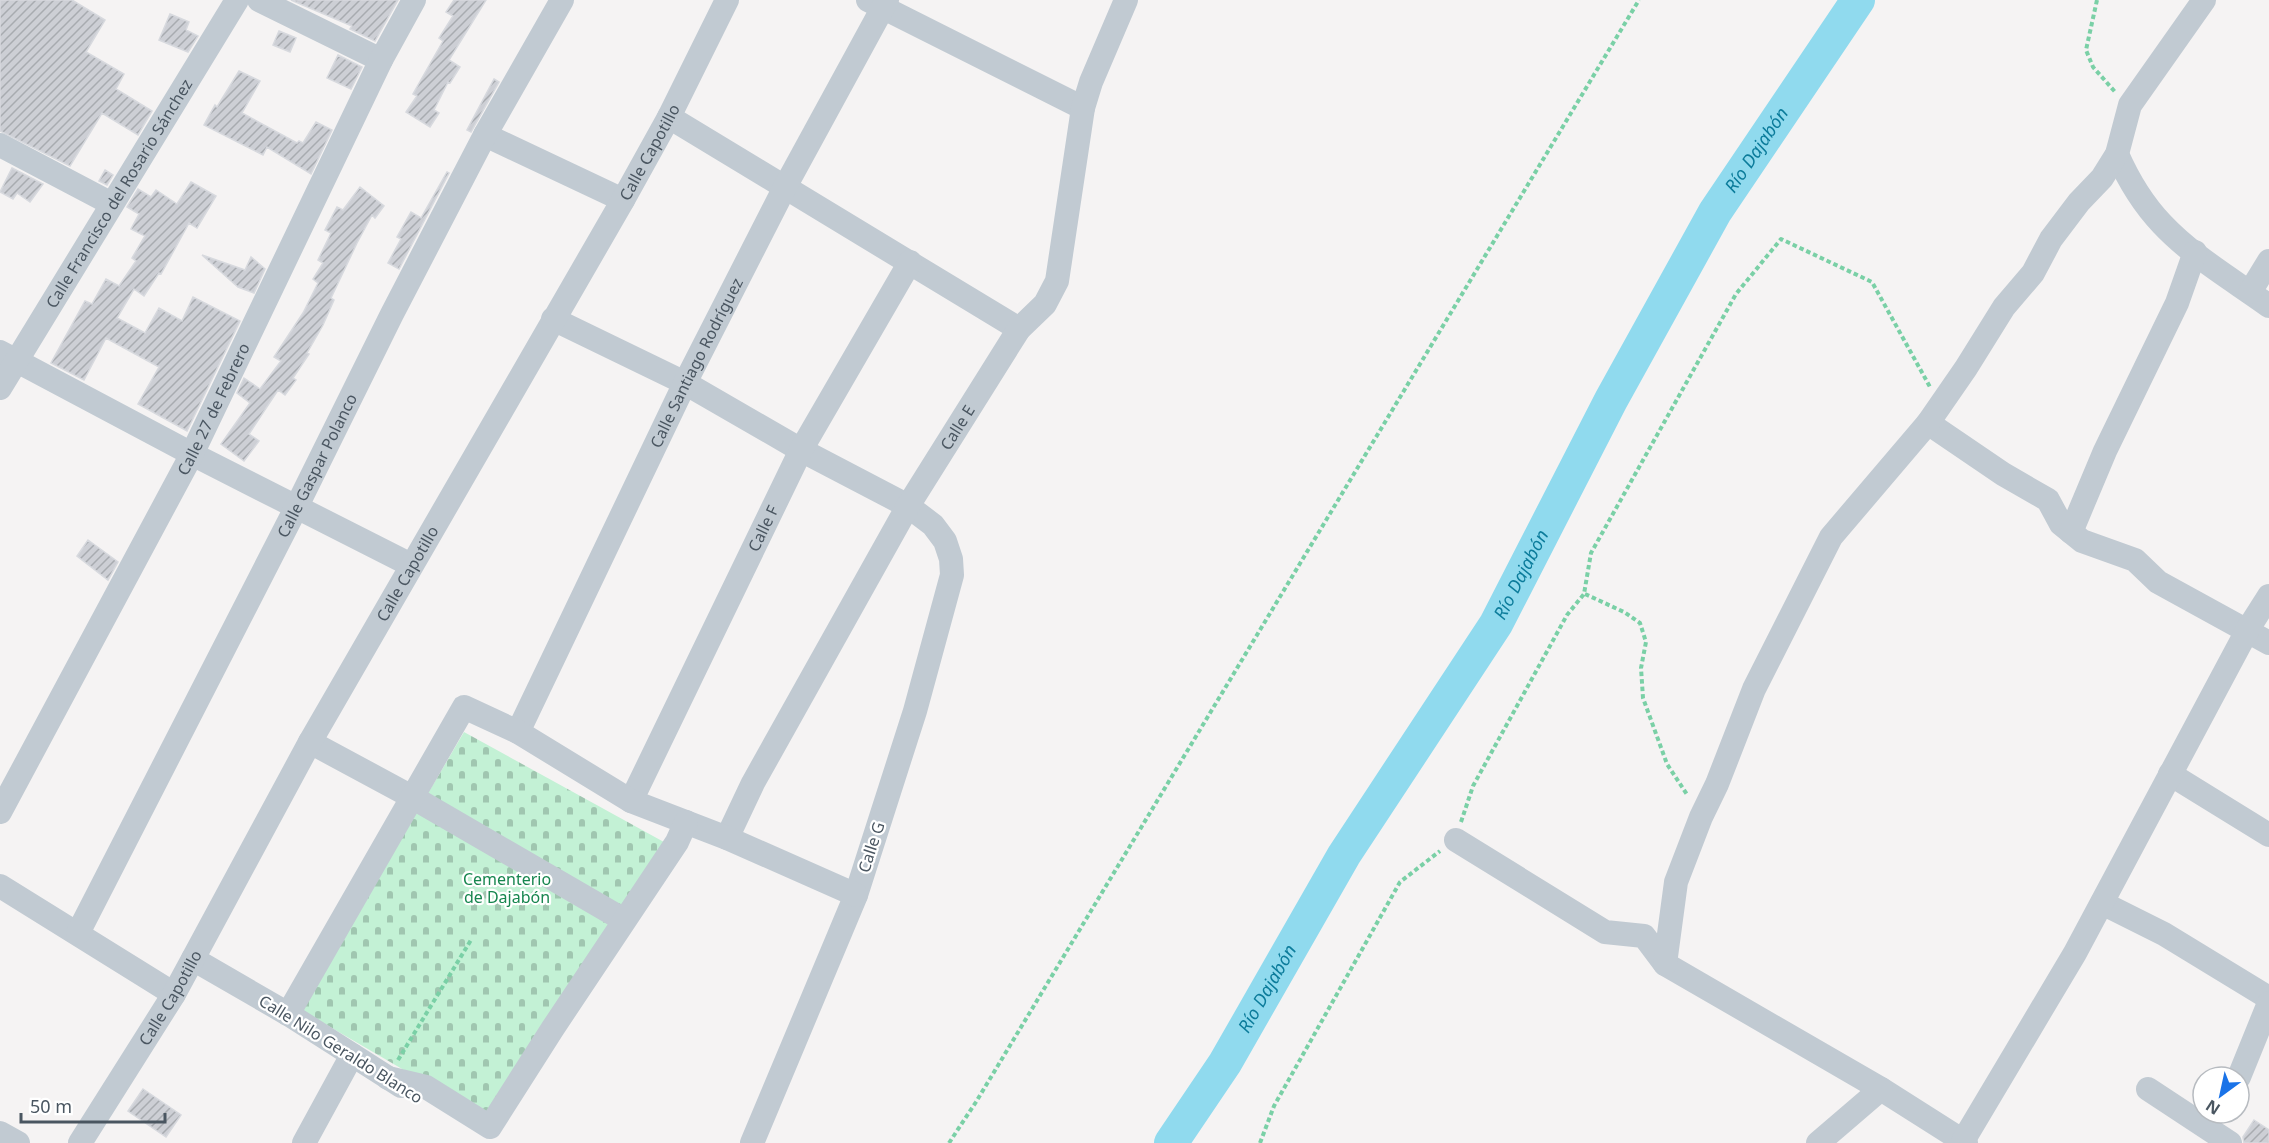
<svg xmlns="http://www.w3.org/2000/svg" width="2269" height="1143" viewBox="0 0 2269 1143" font-family="'Noto Sans',sans-serif">
<style>
.cemetery{fill:url(#cemetery-stones)}
.lines{fill:none;stroke-linecap:round;stroke-linejoin:round}
.river{stroke:#90daee;stroke-width:34}
.building{fill:url(#building-hatch);stroke:#d7d9de;stroke-width:1.5}
.path{stroke:#7ad0a6;stroke-width:4;stroke-dasharray:4.5 3;stroke-linecap:butt}
.minor{stroke:#c1cad2;stroke-width:24}
.labels{text-anchor:middle;stroke-width:4.5;stroke-linejoin:round;paint-order:stroke}
.street-label{font-size:16px;fill:#4a5661;stroke:#fff}
.park-label{font-size:16px;fill:#17864f;stroke:#fff}
.water-label{font-size:18px;font-style:italic;fill:#0c7c9b;stroke:#fff}
</style>
<defs>
<pattern id="cemetery-stones" width="16" height="16" patternUnits="userSpaceOnUse" patternTransform="scale(1.5)"><rect width="16" height="16" fill="#c3f1d5"/><path d="M2 7V4a2 2 0 0 1 4 0v3zM10 15v-3a2 2 0 0 1 4 0v3z" fill="#a0c6b0"/></pattern>
<pattern id="building-hatch" width="6" height="6" patternUnits="userSpaceOnUse" patternTransform="scale(1.5)"><rect width="6" height="6" fill="#cdcfd5"/><path d="M-1 1l2-2M0 6l6-6M5 7l2-2" fill="none" stroke="#a8abb0"/></pattern>
</defs>
<rect width="100%" height="100%" fill="#f5f3f3"/>
<path class="cemetery" d="M 464,732 L 673,847 L 493,1122 L 301,1010 Z"/>
<g class="lines">
<path class="river" id="s1" d="M 1171,1143 L 1225,1063 L 1344,855 L 1496,624 L 1611,400 L 1715,212 L 1858,0"/>
</g>
<path class="building" d="M 0,0 L 72,0 L 105,20 L 86,52 L 124,74 L 116,89 L 152,111 L 138,135 L 102,113 L 70,166 L 0,131 Z
M 291,0 L 398,0 L 375,41 L 350,29 L 352,26 Z
M 454,0 L 486,0 L 449,60 L 460,67 L 450,83 L 448,82 L 434,110 L 439,113 L 430,127 L 406,112 L 417,96 L 413,94 L 443,41 L 439,38 L 453,16 L 446,12 Z
M 170,14 L 189,22 L 186,30 L 198,36 L 188,52 L 159,40 Z
M 279,31 L 296,38 L 290,52 L 273,45 Z
M 338,55 L 362,67 L 351,89 L 327,78 Z
M 239,71 L 260,81 L 242,113 L 297,143 L 299,141 L 303,143 L 316,122 L 332,130 L 311,174 L 267,147 L 263,155 L 204,125 L 215,105 L 217,107 Z
M 494,79 L 499,82 L 471,132 L 467,130 Z
M 12,168 L 43,184 L 30,202 L 17,193 L 13,199 L 0,192 Z
M 105,170 L 113,175 L 107,185 L 99,181 Z
M 447,172 L 449,173 L 399,269 L 388,263 L 401,239 L 397,237 L 411,212 L 421,218 Z
M 191,182 L 216,196 L 197,228 L 189,223 L 161,274 L 159,273 L 144,296 L 134,289 L 117,318 L 145,333 L 159,308 L 182,321 L 193,297 L 240,321 L 187,431 L 138,404 L 159,367 L 106,338 L 84,380 L 51,363 L 85,301 L 92,304 L 106,279 L 119,286 L 136,261 L 132,258 L 145,236 L 131,229 L 139,214 L 127,207 L 138,189 L 151,197 L 156,190 L 177,204 Z
M 360,187 L 384,206 L 375,218 L 372,215 L 357,243 L 331,298 L 334,300 L 323,325 L 307,353 L 309,354 L 293,378 L 296,380 L 285,395 L 278,390 L 249,434 L 259,441 L 244,461 L 221,444 L 250,403 L 237,393 L 244,378 L 260,389 L 281,361 L 274,357 L 303,313 L 318,283 L 313,279 L 323,263 L 318,260 L 331,233 L 325,230 L 337,207 L 343,210 Z
M 202,255 L 245,270 L 251,257 L 265,269 L 254,293 L 238,287 Z
M 88,540 L 118,562 L 108,580 L 77,556 Z
M 143,1089 L 181,1115 L 166,1137 L 128,1111 Z
M 2254,1120 L 2269,1130 L 2269,1143 L 2244,1143 L 2243,1137 Z"/>
<g class="lines">
<path class="path" d="M 2097,0 L 2086,50 L 2093,67 L 2116,93
M 1585,594 L 1624,612 L 1640,623 L 1646,642 L 1641,668 L 1643,698 L 1667,764 L 1688,796
M 1461,822 L 1473,786 L 1567,615 L 1584,594 L 1591,553 L 1736,294 L 1781,239 L 1872,282 L 1930,387
M 398,1060 L 471,940
M 949,1143 L 976,1102 L 1639,0
M 1260,1143 L 1274,1106 L 1400,882 L 1440,851"/>
<g class="minor">
<path d="M 259,0 L 381,60"/>
<path d="M 868,0 L 1083,108"/>
<path d="M 669,117 L 1019,329"/>
<path d="M 485,135 L 623,200"/>
<path d="M 0,145 L 112,204"/>
<path d="M 2117,154 C 2128,179 2142,203 2162,224 C 2192,256 2233,280 2269,306"/>
<path d="M 2250,292 L 2269,261"/>
<path d="M 553,319 L 685,383 L 801,450 L 908,506 L 933,525 L 945,541 L 951,559 L 952,575 L 915,711 L 856,895 L 752,1143"/>
<path d="M 0,352 L 192,454 L 411,565"/>
<path id="s2" d="M 0,388 L 237,0"/>
<path d="M 1928,423 L 2003,474 L 2048,500 L 2061,524 L 2082,541 L 2135,560 L 2158,582 L 2269,643"/>
<path d="M 2071,532 L 2105,451 L 2177,303 L 2195,252"/>
<path id="s3" d="M 518,732 L 685,383 L 785,187 L 887,0"/>
<path d="M 310,742 L 412,797 L 624,920"/>
<path d="M 2170,774 L 2269,835"/>
<path id="s4" d="M 631,801 L 801,450 L 910,262"/>
<path id="s5" d="M 0,812 L 192,454 L 381,60 L 414,0"/>
<path id="s6" d="M 727,838 L 753,783 L 908,506 L 1019,329 L 1045,304 L 1057,281 L 1083,108 L 1091,82 L 1126,0"/>
<path d="M 1456,840 L 1605,932 L 1644,936 L 1665,964 L 1881,1089 L 1966,1143"/>
<path d="M 0,886 L 174,994"/>
<path d="M 2102,903 L 2164,934 L 2269,998"/>
<path id="s7" d="M 78,933 L 297,506 L 392,314 L 485,135 L 562,0"/>
<path d="M 193,959 L 288,1014 L 401,1086"/>
<path d="M 1665,964 L 1676,882 L 1701,817 L 1717,784 L 1754,689 L 1831,537 L 1928,423 L 1966,368 L 2004,307 L 2033,273 L 2051,239 L 2079,202 L 2102,178 L 2117,154 L 2130,105 L 2204,0"/>
<path d="M 288,1014 L 464,707 L 518,732 L 631,801 L 727,838 L 856,895"/>
<path d="M 2239,1077 L 2269,1003"/>
<path d="M 388,1078 L 426,1087 L 490,1127 L 553,1028 L 677,842 L 686,822"/>
<path d="M 2148,1089 L 2230,1143"/>
<path d="M 0,1133 L 18,1143"/>
<path d="M 1963,1141 L 2075,953 L 2248,629 L 2269,596"/>
<path id="s8" d="M 80,1143 L 174,994 L 310,742 L 623,200 L 669,117 L 727,0"/>
<path d="M 304,1143 L 352,1055"/>
<path d="M 1818,1143 L 1881,1089"/>
</g>
</g>
<g class="labels">
<g class="street-label">
<text dy="6" stroke="none"><textPath href="#s8" startOffset="1143">Calle Capotillo</textPath></text>
<text dy="6" stroke="none"><textPath href="#s2" startOffset="228">Calle Francisco del Rosario Sánchez</textPath></text>
<text dy="6" stroke="none"><textPath href="#s3" startOffset="410">Calle Santiago Rodríguez</textPath></text>
<text dy="6" stroke="none"><textPath href="#s5" startOffset="456">Calle 27 de Febrero</textPath></text>
<text dy="6" stroke="none"><textPath href="#s6" startOffset="471">Calle E</textPath></text>
<text dy="6" stroke="none"><textPath href="#s7" startOffset="525">Calle Gaspar Polanco</textPath></text>
<text dy="6" stroke="none"><textPath href="#s4" startOffset="303">Calle F</textPath></text>
<text dy="6" stroke="none"><textPath href="#s8" startOffset="657">Calle Capotillo</textPath></text>
<text transform="translate(871 847) rotate(-72)" y="6">Calle G</text>
<text dy="6" stroke="none"><textPath href="#s8" startOffset="171">Calle Capotillo</textPath></text>
<text transform="translate(341 1049) rotate(32)" y="6">Calle Nilo Geraldo Blanco</text>
</g>
<g class="park-label">
<text x="507" y="885">Cementerio<tspan x="507" dy="18">de Dajabón</tspan></text>
</g>
<g class="water-label">
<text dy="6" stroke="none"><textPath href="#s1" startOffset="1154">Río Dajabón</textPath></text>
<text dy="6" stroke="none"><textPath href="#s1" startOffset="668">Río Dajabón</textPath></text>
<text dy="6" stroke="none"><textPath href="#s1" startOffset="182">Río Dajabón</textPath></text>
</g>
</g>
<g transform="translate(2221 1095) rotate(213)"><circle r="28" fill="#ffffff" stroke="#b7bbc0" stroke-width="1.5"/>
<path d="M0-4.5L10 22L0 15L-10 22Z" fill="#1a73e8"/>
<text y="-9" font-size="16" font-weight="bold" text-anchor="middle" fill="#4a5661">N</text>
</g>
<path d="M21 1113v9h144v-9" fill="none" stroke="#4a5661" stroke-width="3"/>
<text x="30" y="1113" font-size="18" fill="#4a5661" stroke="#ffffff" stroke-width="4.5" paint-order="stroke">50 m</text>
</svg>
